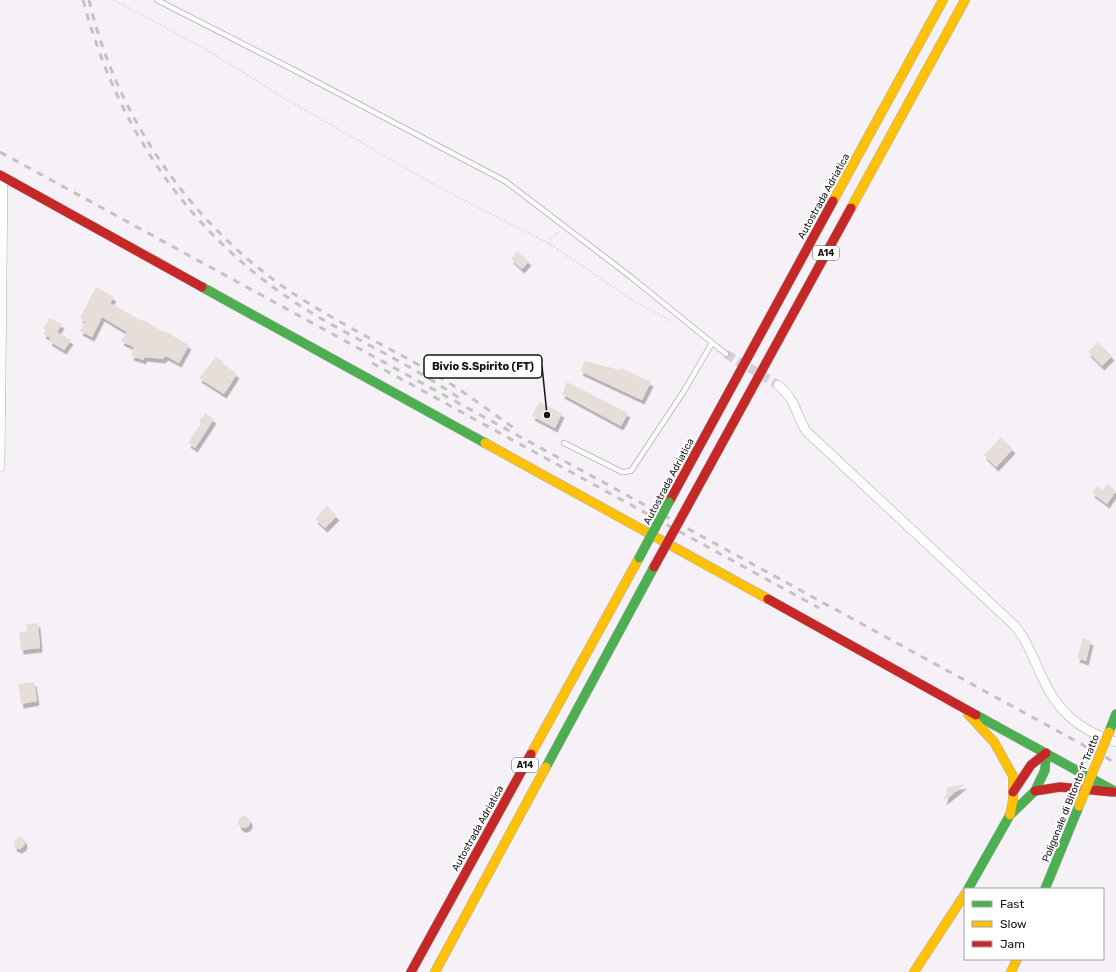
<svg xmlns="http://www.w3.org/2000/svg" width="1116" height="972" viewBox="0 0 1116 972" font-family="Rubik,sans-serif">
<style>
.building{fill:#e8ded9;filter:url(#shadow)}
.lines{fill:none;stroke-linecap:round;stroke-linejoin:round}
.street-tunnel{stroke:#d4d0d5;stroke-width:9;stroke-dasharray:9 4.5;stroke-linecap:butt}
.lane-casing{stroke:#b0adb1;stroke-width:6}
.street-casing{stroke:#b0adb1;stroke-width:10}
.fast-casing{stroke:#b0adb1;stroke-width:10}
.slow-casing{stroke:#b0adb1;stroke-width:10}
.jam-casing{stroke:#b0adb1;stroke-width:10}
.path{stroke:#e0dfe0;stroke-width:2;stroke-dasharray:2 2;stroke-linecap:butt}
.lane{stroke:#fefdfe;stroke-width:4.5}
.street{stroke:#fefdfe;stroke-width:9}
.fast{stroke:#4caf50;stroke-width:9}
.slow{stroke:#ffc107;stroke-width:9}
.jam{stroke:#c62828;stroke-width:9}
.rail{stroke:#c4c3c4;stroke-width:3;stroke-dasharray:7 7;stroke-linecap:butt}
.fast-bridge-casing{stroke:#b0adb1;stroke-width:10;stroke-linecap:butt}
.slow-bridge-casing{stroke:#b0adb1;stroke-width:10;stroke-linecap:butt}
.jam-bridge-casing{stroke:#b0adb1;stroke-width:10;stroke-linecap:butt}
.fast-bridge{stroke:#4caf50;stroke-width:9}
.slow-bridge{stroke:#ffc107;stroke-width:9}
.jam-bridge{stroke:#c62828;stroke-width:9}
.labels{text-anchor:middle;stroke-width:4;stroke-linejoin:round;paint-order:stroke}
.shield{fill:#fff;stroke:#5c5a5d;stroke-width:1}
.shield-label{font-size:9px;font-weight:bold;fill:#161417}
.street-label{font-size:10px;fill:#161417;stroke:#fff}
.leader{fill:none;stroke:#161417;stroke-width:1.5}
.callout-dot{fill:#161417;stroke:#fff;stroke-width:1.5}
.callout{fill:#fff;stroke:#161417;stroke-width:1.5}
.callout-label{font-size:11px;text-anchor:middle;font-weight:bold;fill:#161417}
</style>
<defs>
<filter id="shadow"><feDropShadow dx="2.5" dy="4.5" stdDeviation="0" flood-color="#0004"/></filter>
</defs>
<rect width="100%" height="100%" fill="#f5f1f6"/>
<path class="building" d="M 517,251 L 529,261 L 522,269 L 511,259 Z
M 96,287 L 114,297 L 110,303 L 142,321 L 143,320 L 164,332 L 165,331 L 189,345 L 179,363 L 166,356 L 163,359 L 144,357 L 144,360 L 131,356 L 134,347 L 121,341 L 127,332 L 102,317 L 92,337 L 80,331 L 85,321 L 80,318 Z
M 50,318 L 62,324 L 57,332 L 71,340 L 64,350 L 49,341 L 51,338 L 43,334 L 45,331 L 44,326 Z
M 1098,342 L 1112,356 L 1102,366 L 1088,352 Z
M 216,357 L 223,362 L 222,363 L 237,374 L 224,394 L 199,378 Z
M 585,361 L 620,370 L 621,368 L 651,382 L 642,400 L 580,371 Z
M 567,382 L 628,413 L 621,426 L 562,394 Z
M 539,402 L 562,413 L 555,428 L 532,416 Z
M 205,413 L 214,419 L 195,448 L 188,443 L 201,423 L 199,421 Z
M 1001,437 L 1013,449 L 996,467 L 984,455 Z
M 1107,484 L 1116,491 L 1107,504 L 1092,493 L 1097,486 L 1103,490 Z
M 327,506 L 337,516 L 325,528 L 315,519 Z
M 38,623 L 40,648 L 21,650 L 19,632 L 27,631 L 26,624 Z
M 1083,638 L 1091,641 L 1086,661 L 1077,658 Z
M 34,682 L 37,701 L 21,704 L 18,684 Z
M 965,784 L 944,801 L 948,787 Z
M238 822a6 6 0 1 1 12 0a6 6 0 1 1-12 0Z
M 21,836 L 25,841 L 24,846 L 20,849 L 14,847 L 15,840 Z"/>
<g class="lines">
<path class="street-tunnel" d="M 726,354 L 778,385"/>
<defs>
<path id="lane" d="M 157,0 L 296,71 L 505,181 L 631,277 L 726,354
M 564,443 L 622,472 L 631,471 L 684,391 L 712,343"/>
<path id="street" d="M 778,385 C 796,400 795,412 806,431 L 1015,626 C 1027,641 1033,657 1041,675 C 1057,711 1078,730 1116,742
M 0,467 L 3,177"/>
<path id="fast" d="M 202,287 L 485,443
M 976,715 L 1116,792
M 1109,732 L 1116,714
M 546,767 L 654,567
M 968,889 L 1010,815 L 1035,791 L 1045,770 L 1046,753
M 1045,889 L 1079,806"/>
<path id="slow" d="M 833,201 L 943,0
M 851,208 L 965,0
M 485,443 L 768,599
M 968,714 L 994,742 L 1013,776 L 1013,800 L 1010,815
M 531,754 L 639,558
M 435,972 L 546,767
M 914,972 L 965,894
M 1011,972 L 1017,959"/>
<path id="jam" d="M 0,175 L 202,287
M 669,502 L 833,201
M 687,507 L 851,208
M 768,599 L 976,715
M 1035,791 L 1060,787 L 1113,792
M 1013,792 L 1031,765 L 1046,753
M 411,972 L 531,754"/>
</defs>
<use href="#lane" class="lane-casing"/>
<use href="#street" class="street-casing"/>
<use href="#fast" class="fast-casing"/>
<use href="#slow" class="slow-casing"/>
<use href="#jam" class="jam-casing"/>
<path class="path" d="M 114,0 L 207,50 L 281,96 L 442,189 L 548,243 L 634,301 L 671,321
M 548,243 L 559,231"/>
<use href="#lane" class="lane"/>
<use href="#street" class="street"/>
<use href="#fast" class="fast"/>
<use href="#slow" class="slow"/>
<use href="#jam" class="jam"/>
<path class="rail" d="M 83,0 C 117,128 189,235 302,307 C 353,339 409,363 459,398
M 89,0 C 116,116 191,225 291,292 C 336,322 386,346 433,373 C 462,390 489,411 517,430
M 0,152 L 1116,763
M 372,363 L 819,608"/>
<defs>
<path id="fast-bridge" d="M 639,558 L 669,502"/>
<path id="slow-bridge" d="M 1079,806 L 1109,732"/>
<path id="jam-bridge" d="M 654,567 L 687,507"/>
</defs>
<use href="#fast-bridge" class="fast-bridge-casing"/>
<use href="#slow-bridge" class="slow-bridge-casing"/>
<use href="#jam-bridge" class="jam-bridge-casing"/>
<use href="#fast-bridge" class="fast-bridge"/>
<use href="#slow-bridge" class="slow-bridge"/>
<use href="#jam-bridge" class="jam-bridge"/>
</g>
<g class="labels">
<g class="shield">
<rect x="813" y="246" width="26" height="14" rx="3"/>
<rect x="512" y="758" width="26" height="14" rx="3"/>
</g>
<g class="shield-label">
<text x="826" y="256">A14</text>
<text x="525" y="768">A14</text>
</g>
<g class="street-label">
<text transform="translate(823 196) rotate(-61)" y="4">Autostrada Adriatica</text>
<text transform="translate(668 481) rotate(-62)" y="4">Autostrada Adriatica</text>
<text transform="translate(1070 798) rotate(-68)" y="4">Poligonale di Bitonto 1° Tratto</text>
<text transform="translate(477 828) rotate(-61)" y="4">Autostrada Adriatica</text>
</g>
</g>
<path class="leader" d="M547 415L542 366"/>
<circle class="callout-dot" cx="547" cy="415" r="4"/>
<rect class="callout" x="424" y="355" width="118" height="23" rx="4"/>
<g class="callout-label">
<text x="483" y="370">Bivio S.Spirito (FT)</text>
</g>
<rect x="964" y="888" width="140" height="72" fill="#ffffff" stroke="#a2a1a2"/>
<rect x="972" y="901" width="20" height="6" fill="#4caf50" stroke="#a2a1a2"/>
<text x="1000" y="908" font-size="12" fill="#161417">Fast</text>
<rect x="972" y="921" width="20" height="6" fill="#ffc107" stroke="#a2a1a2"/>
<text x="1000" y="928" font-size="12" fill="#161417">Slow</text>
<rect x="972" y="941" width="20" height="6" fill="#c62828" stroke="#a2a1a2"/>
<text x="1000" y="948" font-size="12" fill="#161417">Jam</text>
</svg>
